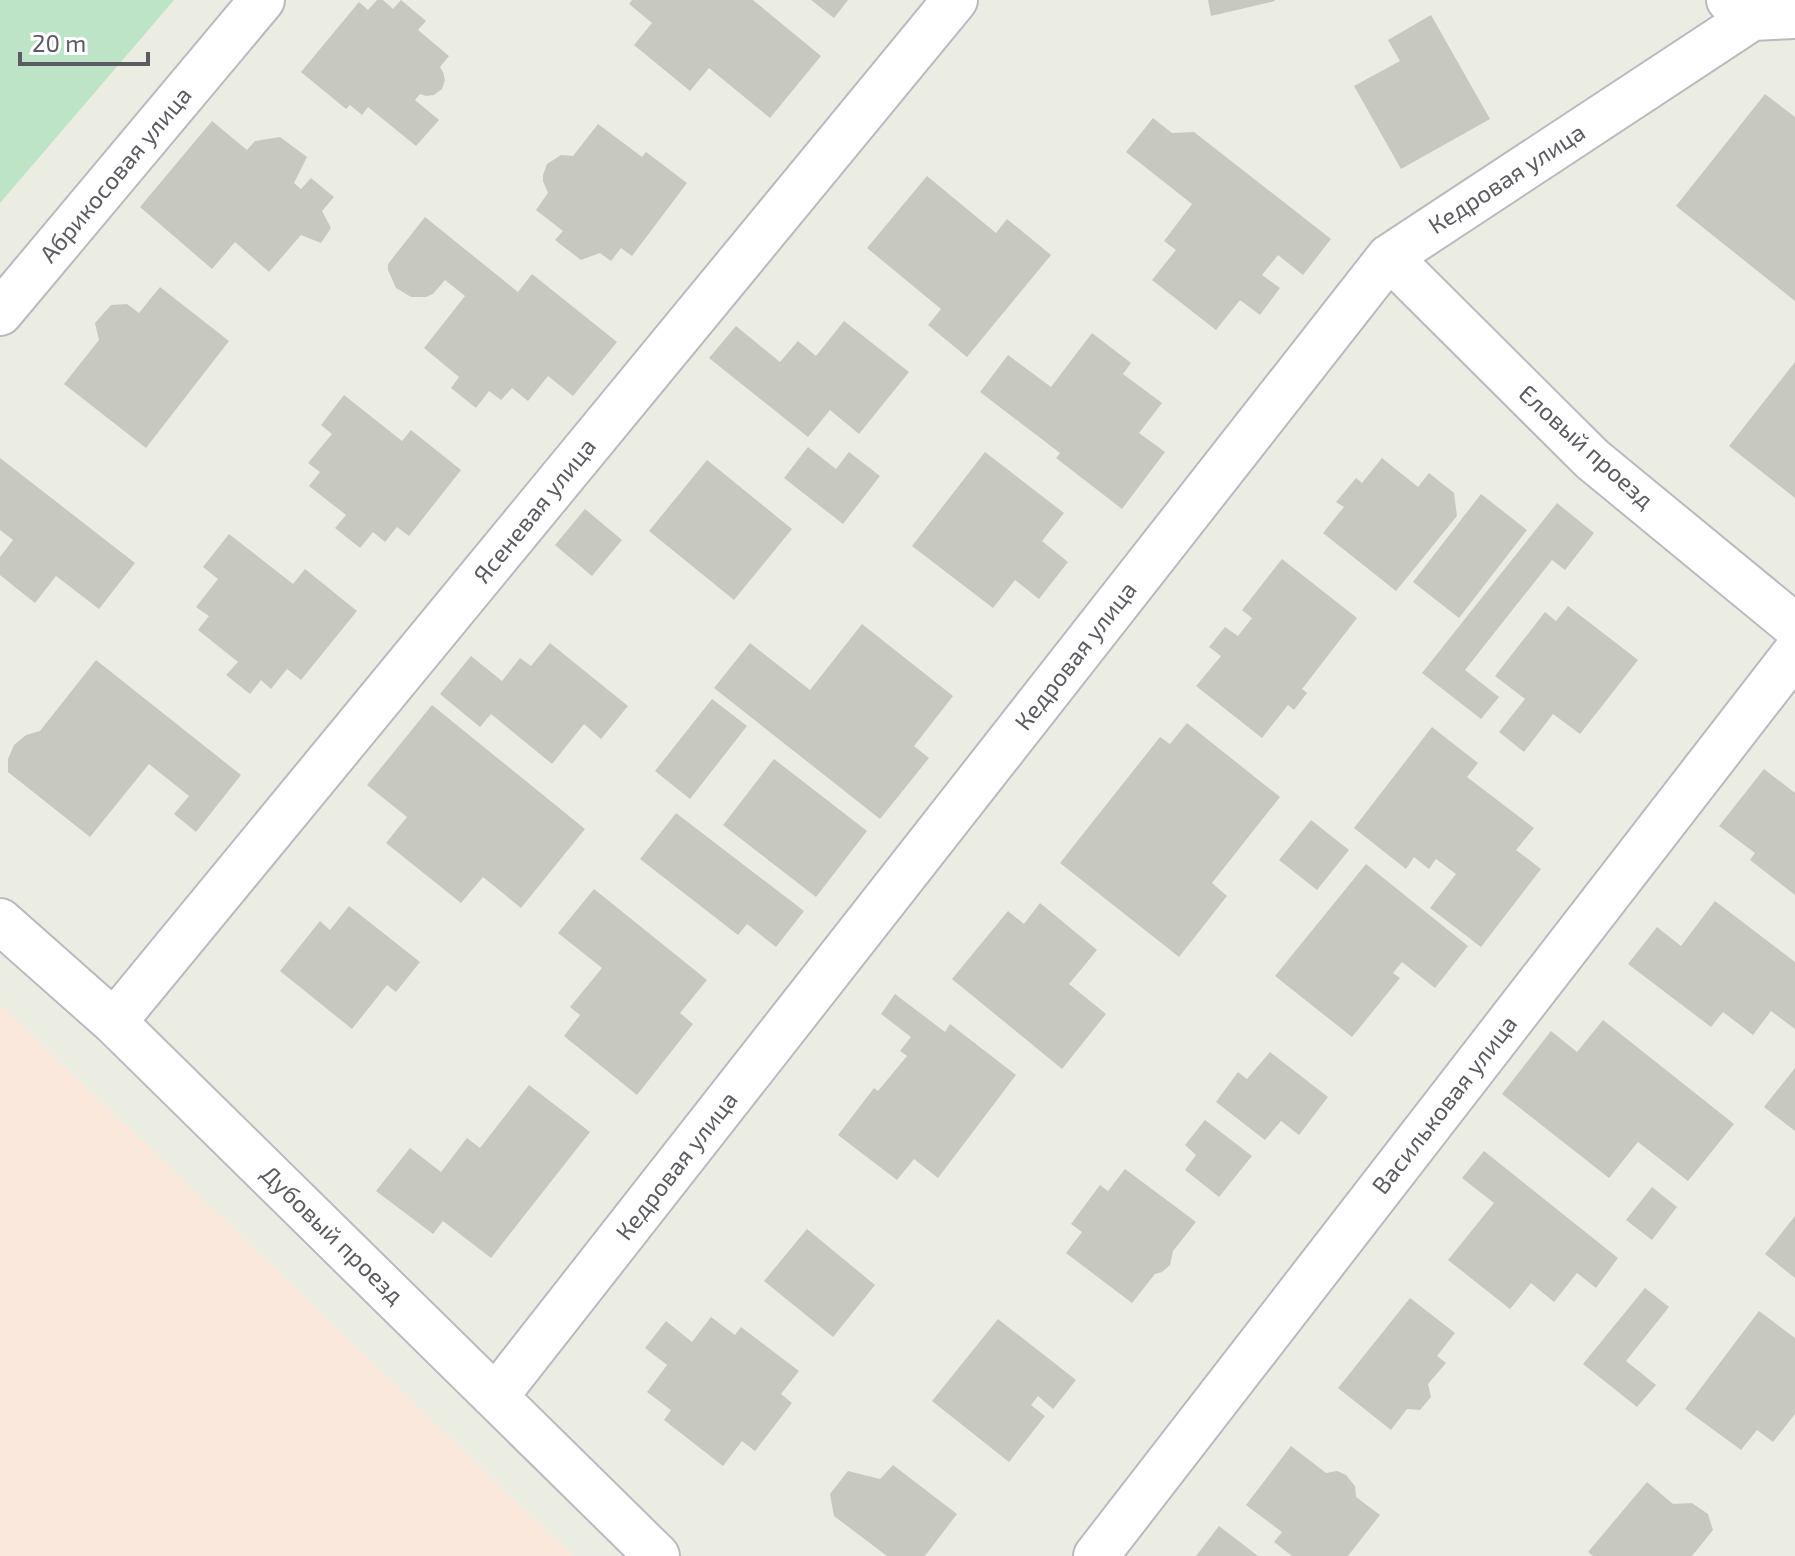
<svg xmlns="http://www.w3.org/2000/svg" width="1795" height="1556" viewBox="0 0 1795 1556" font-family="'Exo 2',sans-serif">
<style>
.medical{fill:#fae8dd}
.green{fill:#bee4c8}
.building{fill:#c7c8be}
.lines{fill:none;stroke-linecap:round;stroke-linejoin:round}
.minor-casing{stroke:#b9bac0;stroke-width:48}
.minor{stroke:#fff;stroke-width:44}
.labels{text-anchor:middle;stroke-width:6;stroke-linejoin:round;paint-order:stroke}
.street-label{font-size:24px;fill:#5a5c62;stroke:#fff}
</style>
<rect width="100%" height="100%" fill="#ecede2"/>
<path class="medical" d="M 0,1004 L 573,1556 L 0,1556 Z"/>
<path class="green" d="M 0,0 L 174,0 L 0,203 Z"/>
<path class="building" d="M 377,0 L 383,0 L 393,9 L 401,0 L 426,21 L 418,30 L 449,56 L 440,67 L 443,72 L 445,80 L 442,89 L 434,95 L 426,96 L 420,94 L 415,100 L 439,120 L 416,146 L 368,107 L 362,115 L 350,105 L 346,109 L 301,72 L 359,2 L 368,10 Z
M 632,0 L 753,0 L 821,56 L 770,118 L 709,68 L 690,91 L 634,45 L 652,23 L 629,4 Z
M 811,0 L 848,0 L 834,18 Z
M 1208,0 L 1274,0 L 1275,1 L 1211,16 Z
M 1431,15 L 1490,119 L 1401,169 L 1354,86 L 1400,61 L 1388,40 Z
M 1765,94 L 1795,117 L 1795,301 L 1676,206 Z
M 1153,118 L 1172,133 L 1194,132 L 1331,239 L 1303,275 L 1278,255 L 1262,275 L 1280,288 L 1260,315 L 1240,300 L 1216,330 L 1152,280 L 1176,250 L 1164,241 L 1192,204 L 1126,152 Z
M 212,121 L 247,150 L 255,141 L 280,137 L 307,157 L 294,183 L 301,189 L 311,178 L 334,197 L 322,211 L 331,228 L 321,243 L 301,235 L 269,272 L 235,242 L 212,269 L 140,207 Z
M 598,124 L 642,157 L 646,152 L 687,183 L 632,256 L 621,248 L 611,261 L 600,253 L 581,260 L 555,240 L 563,231 L 536,210 L 548,193 L 543,181 L 543,175 L 547,164 L 561,155 L 573,156 Z
M 927,176 L 996,233 L 1007,219 L 1051,255 L 967,357 L 928,325 L 941,309 L 867,248 Z
M 425,217 L 518,292 L 532,274 L 617,342 L 573,396 L 548,376 L 528,401 L 512,388 L 501,400 L 489,391 L 476,408 L 451,388 L 459,377 L 424,348 L 465,296 L 445,280 L 433,294 L 426,297 L 411,297 L 396,288 L 388,270 L 388,264 Z
M 160,287 L 229,341 L 146,448 L 64,384 L 99,340 L 95,323 L 111,305 L 127,304 L 139,313 Z
M 844,321 L 909,372 L 859,434 L 830,410 L 808,437 L 709,358 L 736,326 L 780,362 L 798,341 L 816,356 Z
M 1092,333 L 1131,363 L 1123,374 L 1162,403 L 1139,433 L 1165,452 L 1122,509 L 1056,458 L 1060,453 L 980,392 L 1008,355 L 1051,387 Z
M 1795,362 L 1795,498 L 1729,446 Z
M 344,395 L 402,441 L 411,430 L 461,470 L 409,536 L 397,527 L 385,542 L 373,532 L 360,548 L 335,528 L 346,515 L 309,486 L 320,472 L 308,463 L 332,434 L 321,425 Z
M 808,447 L 836,469 L 849,452 L 880,476 L 843,524 L 784,478 Z
M 985,452 L 1064,513 L 1042,541 L 1068,562 L 1039,599 L 1015,580 L 993,608 L 912,546 Z
M 0,458 L 135,563 L 99,609 L 56,576 L 35,603 L 0,575 L 0,557 L 13,540 L 0,530 Z
M 1382,458 L 1418,487 L 1429,473 L 1454,493 L 1457,516 L 1396,591 L 1323,533 L 1344,507 L 1336,502 L 1356,478 L 1362,483 Z
M 707,460 L 792,529 L 734,600 L 649,531 Z
M 1481,494 L 1527,530 L 1459,618 L 1413,582 Z
M 1557,503 L 1594,533 L 1565,570 L 1552,560 L 1465,670 L 1499,697 L 1481,719 L 1422,673 Z
M 585,509 L 622,540 L 592,576 L 555,545 Z
M 229,534 L 293,584 L 305,569 L 357,611 L 301,680 L 287,669 L 271,689 L 261,680 L 250,694 L 226,675 L 238,662 L 198,630 L 209,616 L 196,607 L 218,579 L 203,567 Z
M 1282,559 L 1357,618 L 1302,689 L 1307,693 L 1294,710 L 1288,705 L 1262,738 L 1196,686 L 1221,656 L 1209,647 L 1225,627 L 1238,636 L 1252,618 L 1242,610 Z
M 1568,606 L 1638,660 L 1580,734 L 1553,714 L 1524,752 L 1499,732 L 1525,699 L 1495,676 L 1545,612 L 1556,621 Z
M 862,624 L 953,696 L 914,746 L 929,758 L 880,819 L 714,688 L 750,643 L 810,690 Z
M 550,643 L 628,706 L 601,739 L 584,724 L 552,764 L 491,714 L 480,727 L 440,694 L 471,656 L 502,681 L 520,658 L 531,666 Z
M 96,660 L 241,775 L 196,832 L 174,814 L 189,796 L 149,764 L 90,837 L 8,772 L 8,759 L 14,745 L 26,735 L 40,731 Z
M 712,699 L 747,726 L 690,799 L 655,771 Z
M 432,705 L 585,829 L 521,908 L 483,877 L 461,903 L 386,843 L 407,817 L 367,785 Z
M 1187,723 L 1280,797 L 1212,883 L 1227,896 L 1179,957 L 1060,863 L 1160,737 L 1170,744 Z
M 1432,727 L 1478,763 L 1467,777 L 1534,828 L 1516,850 L 1541,869 L 1481,947 L 1430,908 L 1456,874 L 1436,859 L 1429,869 L 1414,857 L 1406,869 L 1354,828 Z
M 774,759 L 867,831 L 816,897 L 723,825 Z
M 1764,769 L 1795,793 L 1795,895 L 1750,860 L 1755,853 L 1719,826 Z
M 676,813 L 804,911 L 776,947 L 747,924 L 738,935 L 640,859 Z
M 1311,820 L 1349,850 L 1317,890 L 1279,860 Z
M 1366,864 L 1468,946 L 1435,988 L 1402,962 L 1393,973 L 1400,978 L 1352,1037 L 1275,976 Z
M 594,889 L 707,980 L 680,1013 L 693,1024 L 637,1095 L 564,1036 L 580,1015 L 570,1007 L 602,968 L 558,933 Z
M 1715,901 L 1795,962 L 1795,1029 L 1771,1011 L 1753,1035 L 1723,1012 L 1711,1027 L 1628,964 L 1657,927 L 1681,946 Z
M 1040,903 L 1097,950 L 1069,984 L 1106,1014 L 1062,1069 L 952,979 L 1008,911 L 1024,924 Z
M 349,906 L 420,962 L 396,992 L 387,985 L 352,1029 L 280,971 L 320,921 L 330,930 Z
M 895,994 L 945,1032 L 950,1024 L 1016,1075 L 938,1178 L 914,1159 L 897,1180 L 838,1135 L 874,1088 L 878,1091 L 907,1056 L 900,1051 L 911,1037 L 881,1014 Z
M 1603,1020 L 1734,1124 L 1688,1181 L 1638,1142 L 1609,1178 L 1502,1094 L 1551,1031 L 1577,1052 Z
M 1270,1052 L 1328,1097 L 1299,1135 L 1281,1121 L 1265,1140 L 1216,1102 L 1238,1072 L 1247,1079 Z
M 1795,1068 L 1795,1131 L 1764,1107 Z
M 529,1085 L 590,1132 L 491,1258 L 443,1221 L 433,1234 L 376,1191 L 410,1148 L 441,1172 L 467,1138 L 480,1148 Z
M 1205,1120 L 1252,1156 L 1219,1197 L 1185,1170 L 1196,1155 L 1185,1145 Z
M 1484,1151 L 1618,1258 L 1596,1288 L 1577,1273 L 1554,1302 L 1531,1283 L 1510,1309 L 1448,1260 L 1494,1203 L 1462,1178 Z
M 1125,1169 L 1196,1222 L 1173,1251 L 1170,1265 L 1162,1272 L 1155,1274 L 1132,1303 L 1066,1253 L 1082,1232 L 1071,1224 L 1100,1185 L 1108,1191 Z
M 1652,1187 L 1677,1207 L 1652,1240 L 1626,1220 Z
M 1795,1216 L 1795,1278 L 1765,1254 Z
M 807,1229 L 875,1285 L 833,1337 L 764,1281 Z
M 1645,1288 L 1669,1307 L 1626,1361 L 1656,1385 L 1637,1407 L 1583,1364 Z
M 1410,1298 L 1455,1333 L 1437,1356 L 1446,1363 L 1428,1384 L 1431,1397 L 1420,1410 L 1407,1409 L 1391,1430 L 1338,1388 Z
M 1759,1311 L 1795,1338 L 1795,1414 L 1773,1442 L 1757,1430 L 1741,1450 L 1685,1409 Z
M 711,1317 L 735,1335 L 741,1327 L 799,1371 L 781,1394 L 792,1403 L 755,1451 L 742,1441 L 723,1466 L 664,1420 L 671,1410 L 647,1392 L 667,1365 L 645,1348 L 666,1321 L 692,1342 Z
M 998,1319 L 1076,1380 L 1053,1409 L 1038,1396 L 1031,1405 L 1045,1416 L 1009,1462 L 932,1401 Z
M 1291,1446 L 1326,1473 L 1337,1471 L 1346,1475 L 1355,1486 L 1356,1497 L 1380,1515 L 1348,1556 L 1292,1556 L 1274,1542 L 1282,1532 L 1246,1505 Z
M 893,1465 L 957,1514 L 925,1556 L 887,1556 L 834,1516 L 830,1494 L 848,1471 L 880,1479 Z
M 1647,1482 L 1673,1504 L 1692,1503 L 1708,1514 L 1713,1530 L 1692,1556 L 1593,1556 L 1588,1552 Z
M 1219,1526 L 1258,1556 L 1196,1556 Z"/>
<g class="lines">
<defs>
<path id="minor" d="M 1729,0 L 1752,18 L 1795,16
M 1389,257 L 1592,459 L 1795,626
M 0,313 L 262,0
M 0,921 L 114,1022 L 657,1556
M 114,1022 L 955,0
M 496,1396 L 1389,257 L 1752,18
M 1096,1556 L 1795,653"/>
</defs>
<use href="#minor" class="minor-casing"/>
<use href="#minor" class="minor"/>
</g>
<g class="labels">
<g class="street-label">
<text transform="translate(116 175) rotate(-50)" y="8">Абрикосовая улица</text>
<text transform="translate(1507 179) rotate(-33)" y="8">Кедровая улица</text>
<text transform="translate(1586 447) rotate(42)" y="8">Еловый проезд</text>
<text transform="translate(535 511) rotate(-51)" y="8">Ясеневая улица</text>
<text transform="translate(1076 656) rotate(-52)" y="8">Кедровая улица</text>
<text transform="translate(1445 1105) rotate(-52)" y="8">Васильковая улица</text>
<text transform="translate(677 1166) rotate(-52)" y="8">Кедровая улица</text>
<text transform="translate(332 1235) rotate(44)" y="8">Дубовый проезд</text>
</g>
</g>
<path d="M20 52v12h128v-12" fill="none" stroke="#5a5c62" stroke-width="4"/>
<text x="32" y="52" font-size="24" fill="#5a5c62" stroke="#ffffff" stroke-width="6" paint-order="stroke">20 m</text>
</svg>
